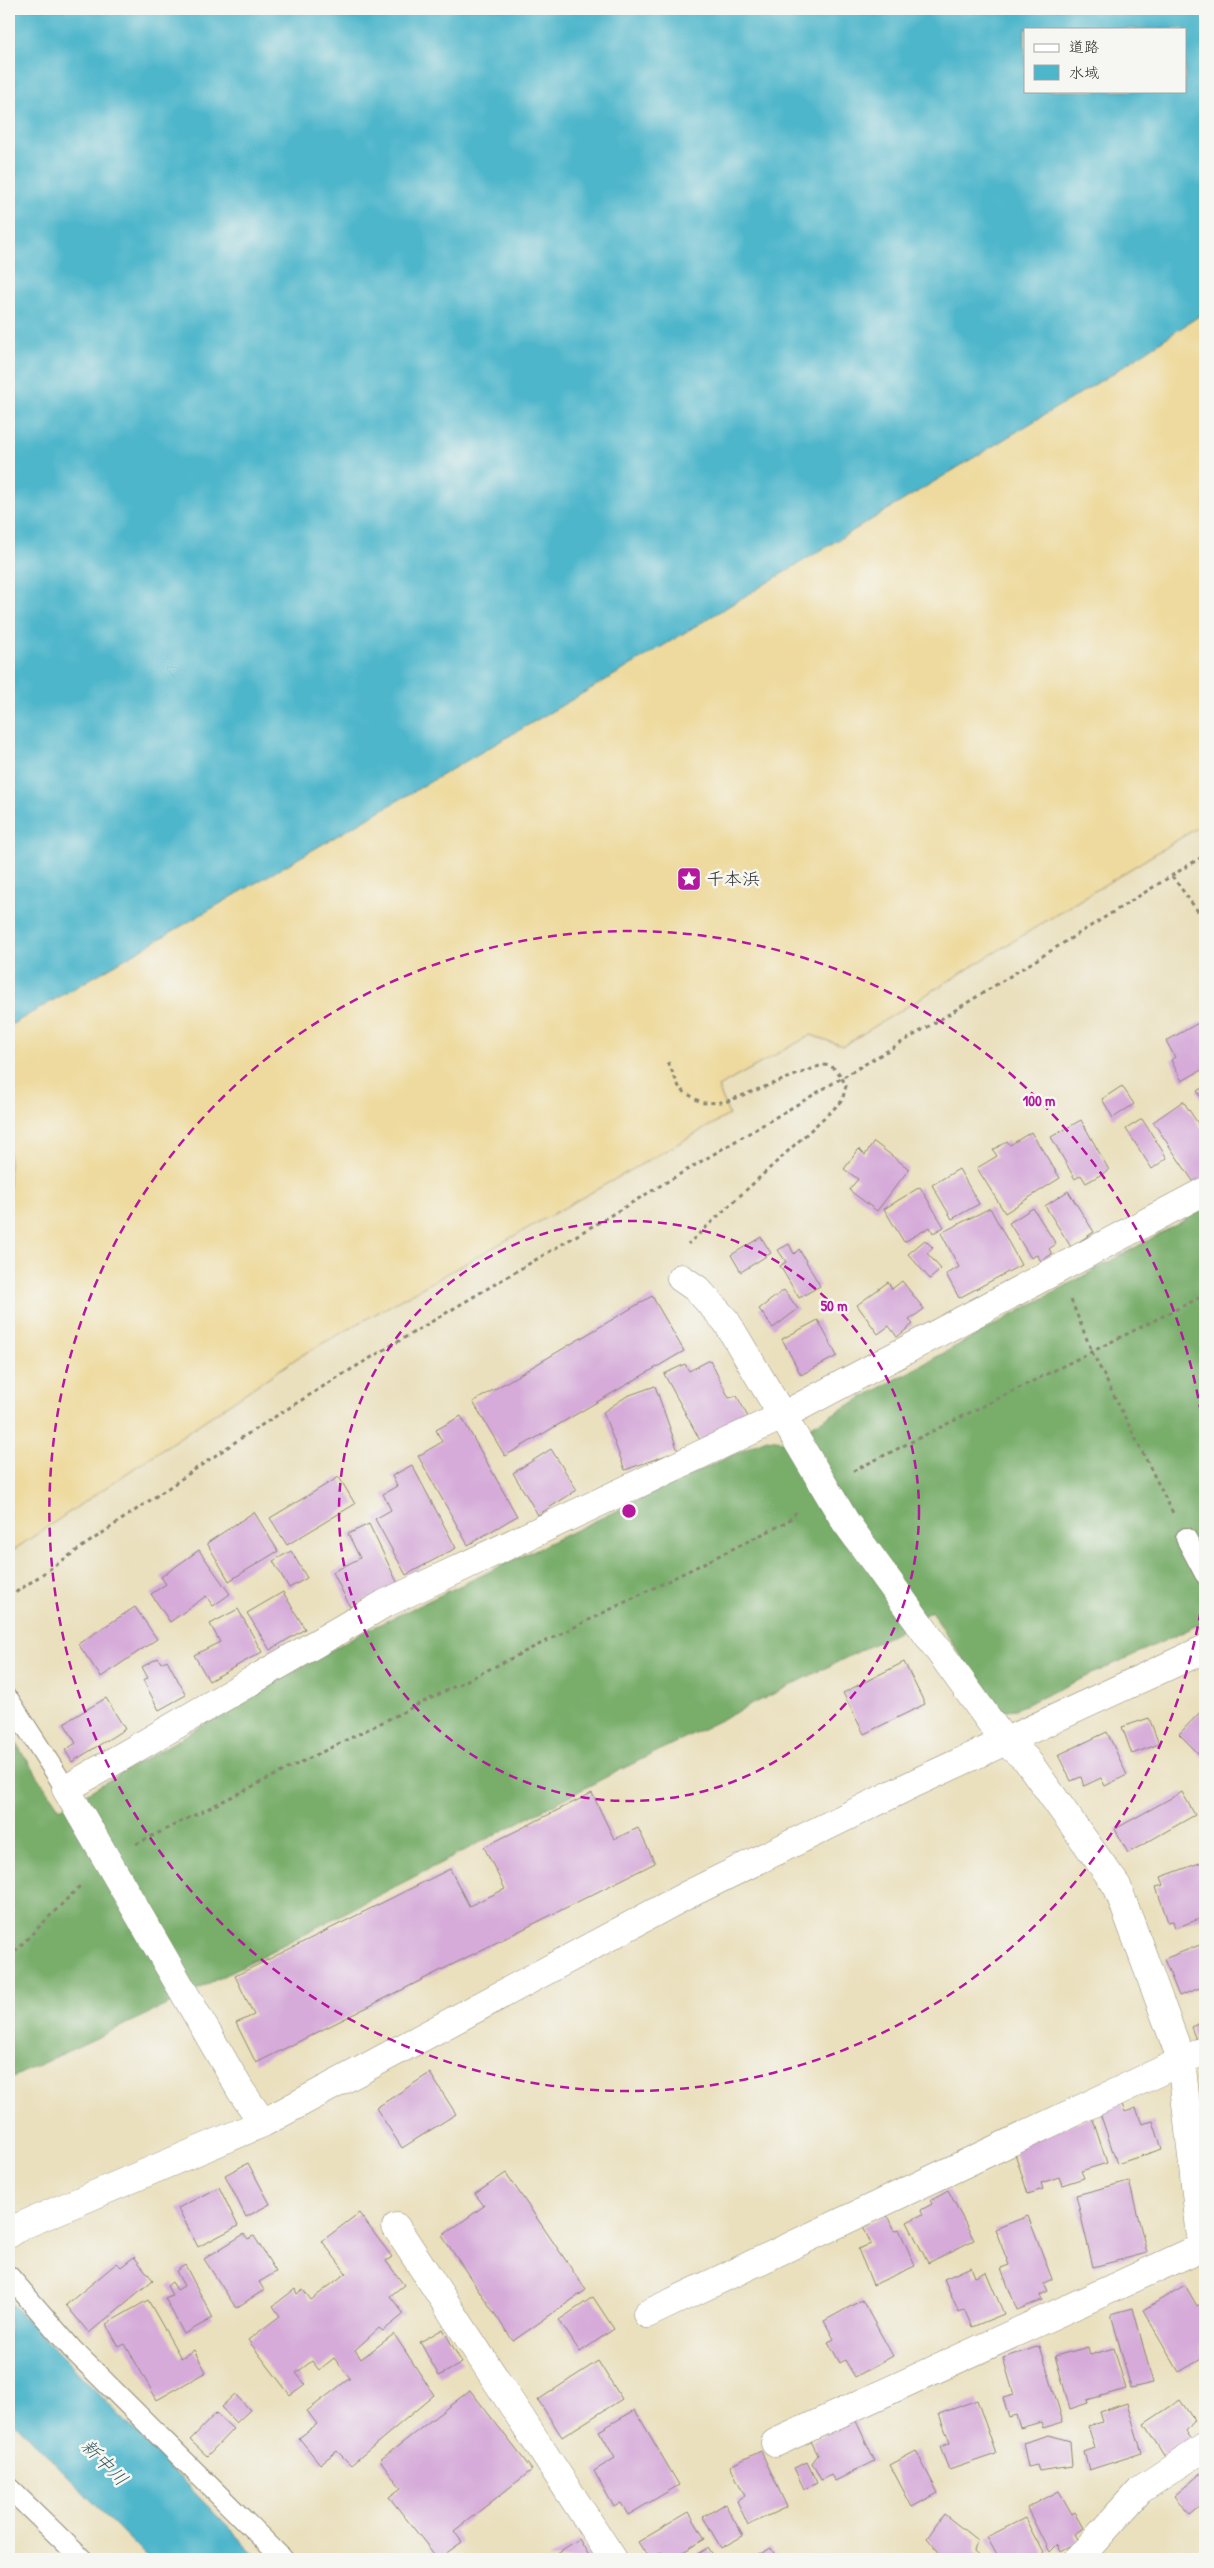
<svg xmlns="http://www.w3.org/2000/svg" width="1214" height="2568" viewBox="0 0 1214 2568" font-family="'Patrick Hand','Klee One',sans-serif">
<style>
.forest{fill:#78ad6a;stroke:#526c4a}
.sand{fill:#eeda9e;stroke:#8c8264}
.water{fill:#4db6cb;stroke:#3c707b;fill-rule:evenodd}
.building{fill:#d6abd9}
.lines{fill:none;stroke-linecap:round;stroke-linejoin:round}
.service-casing{stroke:#8a8674;stroke-width:22}
.minor-casing{stroke:#8a8674;stroke-width:29}
.path{stroke:#8a8674;stroke-width:3;stroke-dasharray:4 4;stroke-linecap:butt}
.service{stroke:#fff;stroke-width:20}
.minor{stroke:#fff;stroke-width:28}
.ring{fill:none;stroke:#b5179e;stroke-width:2.5;stroke-dasharray:9 6}
.labels{text-anchor:middle;stroke-width:5;stroke-linejoin:round;paint-order:stroke}
.poi-label{font-size:18px;fill:#2b2b2b;stroke:#f6f6f2;text-anchor:start}
.water-label{font-size:19px;font-style:italic;fill:#375c63;stroke:#f6f6f2}
.centre{fill:#b5179e;stroke:#f6f6f2;stroke-width:2.5}
.ring-label{font-size:15px;text-anchor:middle;font-weight:bold;fill:#b5179e;stroke:#f6f6f2;stroke-width:5;stroke-linejoin:round;paint-order:stroke}
</style>
<rect width="100%" height="100%" fill="#f6f6f2"/>
<filter id="ink" filterUnits="userSpaceOnUse"><feTurbulence type="fractalNoise" baseFrequency=".02" numOctaves="2"/><feDisplacementMap in="SourceGraphic" scale="10" xChannelSelector="R" yChannelSelector="G"/><feConvolveMatrix kernelMatrix="1 2 1 2 8 2 1 2 1" color-interpolation-filters="sRGB"/></filter>
<filter id="wash" filterUnits="userSpaceOnUse"><feTurbulence type="fractalNoise" baseFrequency=".0096" numOctaves="4" result="noise"/><feDisplacementMap in="SourceGraphic" scale="20" xChannelSelector="R" yChannelSelector="G"/><feGaussianBlur stdDeviation="1.12" result="paint"/><feColorMatrix in="noise" values="0 0 0 0 0 0 0 0 0 0 0 0 0 0 0 0 0 1.4 0 .05"/><feComposite in="paint" operator="in"/></filter>
<g filter="url(#wash)">
<rect width="100%" height="100%" fill="#eae0be"/>
<path class="forest" d="M 1205,1209 L 1205,1622 L 1016,1709 L 998,1711 L 931,1611 L 898,1632 L 612,1774 L 173,2002 L 9,2079 L 9,1733 L 60,1809 L 355,1636 L 766,1439 L 784,1441 Z"/>
<path class="sand" d="M 1205,312 L 1205,823 L 843,1046 L 811,1035 L 718,1087 L 729,1115 L 297,1358 L 9,1553 L 9,1026 L 623,670 L 1107,377 Z"/>
<path class="water" d="M 9,9 L 1205,9 L 1205,312 L 1107,377 L 623,670 L 9,1026 ZM 1025,29 L 1185,29 L 1185,91 L 1025,91 Z
M 9,2301 L 22,2315 L 259,2559 L 149,2559 L 9,2417 Z"/>
<g id="blocks">
<path class="building" d="M 1202,1021 L 1205,1027 L 1205,1068 L 1182,1081 L 1171,1060 L 1175,1057 L 1166,1041 Z
M 1122,1086 L 1134,1104 L 1113,1118 L 1102,1099 Z
M 1205,1086 L 1205,1105 L 1197,1091 Z
M 1183,1101 L 1205,1134 L 1205,1177 L 1195,1184 L 1153,1122 Z
M 1142,1119 L 1167,1158 L 1152,1169 L 1126,1129 Z
M 1081,1120 L 1109,1170 L 1086,1183 L 1081,1175 L 1075,1179 L 1051,1137 Z
M 1031,1132 L 1060,1178 L 1005,1213 L 977,1168 L 997,1156 L 993,1150 L 1007,1141 L 1010,1145 Z
M 874,1142 L 909,1169 L 877,1211 L 849,1190 L 858,1179 L 844,1169 L 859,1149 L 865,1155 Z
M 959,1169 L 979,1204 L 952,1219 L 932,1185 Z
M 920,1187 L 944,1227 L 933,1233 L 930,1227 L 904,1242 L 884,1209 Z
M 1068,1191 L 1094,1232 L 1071,1247 L 1045,1206 Z
M 990,1208 L 1021,1265 L 959,1298 L 946,1274 L 959,1267 L 941,1233 Z
M 1033,1208 L 1056,1244 L 1049,1249 L 1052,1254 L 1041,1261 L 1037,1255 L 1031,1258 L 1009,1223 Z
M 761,1237 L 771,1253 L 741,1272 L 731,1255 Z
M 925,1240 L 933,1248 L 927,1253 L 941,1269 L 930,1279 L 908,1254 Z
M 789,1244 L 794,1254 L 799,1249 L 820,1286 L 799,1298 L 780,1266 L 786,1262 L 778,1250 Z
M 902,1281 L 924,1309 L 909,1320 L 913,1324 L 897,1337 L 889,1326 L 878,1334 L 857,1305 L 888,1282 L 892,1289 Z
M 784,1290 L 798,1309 L 773,1328 L 759,1309 Z
M 652,1296 L 684,1351 L 505,1456 L 473,1402 Z
M 818,1320 L 837,1356 L 801,1375 L 782,1339 Z
M 710,1360 L 729,1398 L 737,1396 L 748,1417 L 701,1442 L 664,1374 L 685,1364 L 689,1371 Z
M 655,1386 L 678,1451 L 625,1470 L 603,1412 L 627,1396 Z
M 461,1416 L 517,1516 L 468,1545 L 418,1456 L 442,1442 L 436,1430 Z
M 551,1449 L 577,1490 L 538,1515 L 513,1473 Z
M 412,1465 L 456,1548 L 406,1575 L 375,1519 L 391,1510 L 383,1494 L 397,1486 L 392,1476 Z
M 339,1477 L 355,1504 L 287,1545 L 270,1518 Z
M 254,1512 L 278,1551 L 229,1581 L 207,1543 Z
M 369,1524 L 398,1584 L 350,1607 L 333,1572 L 360,1558 L 348,1534 Z
M 199,1550 L 230,1594 L 213,1606 L 206,1596 L 170,1622 L 151,1594 L 166,1584 L 161,1577 Z
M 291,1551 L 307,1578 L 289,1588 L 273,1561 Z
M 283,1592 L 305,1629 L 270,1650 L 247,1613 Z
M 135,1607 L 157,1639 L 101,1677 L 78,1644 Z
M 238,1609 L 262,1652 L 209,1681 L 194,1655 L 220,1642 L 210,1624 Z
M 158,1658 L 161,1663 L 167,1660 L 186,1695 L 159,1710 L 143,1680 L 148,1678 L 142,1667 Z
M 904,1662 L 925,1704 L 864,1734 L 843,1693 Z
M 106,1698 L 125,1729 L 72,1762 L 65,1750 L 76,1743 L 64,1723 Z
M 1205,1707 L 1205,1756 L 1203,1758 L 1179,1734 Z
M 1149,1718 L 1159,1744 L 1132,1754 L 1122,1727 Z
M 1107,1732 L 1127,1775 L 1105,1786 L 1101,1778 L 1084,1786 L 1081,1777 L 1071,1781 L 1058,1755 Z
M 1182,1792 L 1195,1815 L 1128,1853 L 1115,1829 Z
M 592,1793 L 614,1839 L 638,1828 L 655,1863 L 256,2063 L 236,2023 L 254,2015 L 235,1976 L 450,1869 L 469,1906 L 505,1889 L 484,1847 Z
M 1205,1861 L 1205,1917 L 1175,1928 L 1173,1921 L 1168,1922 L 1156,1887 L 1164,1885 L 1161,1877 Z
M 1205,1943 L 1205,1986 L 1179,1996 L 1164,1959 Z
M 1205,2021 L 1205,2042 L 1198,2045 L 1191,2027 Z
M 430,2073 L 456,2114 L 402,2148 L 376,2108 Z
M 1120,2100 L 1125,2112 L 1136,2108 L 1142,2124 L 1153,2121 L 1162,2149 L 1117,2164 L 1098,2107 Z
M 1092,2117 L 1107,2163 L 1081,2171 L 1084,2178 L 1062,2185 L 1059,2177 L 1041,2183 L 1043,2189 L 1028,2194 L 1012,2144 Z
M 248,2163 L 270,2204 L 246,2217 L 225,2175 Z
M 506,2173 L 586,2290 L 513,2341 L 442,2236 L 484,2206 L 475,2194 Z
M 1129,2181 L 1147,2253 L 1093,2267 L 1076,2195 Z
M 219,2187 L 238,2226 L 198,2247 L 178,2208 Z
M 948,2190 L 974,2240 L 928,2263 L 907,2222 L 923,2214 L 921,2210 L 932,2204 L 930,2200 Z
M 359,2213 L 392,2257 L 386,2261 L 404,2285 L 390,2296 L 404,2314 L 383,2331 L 379,2328 L 355,2350 L 361,2359 L 394,2334 L 434,2395 L 351,2465 L 337,2451 L 320,2464 L 299,2438 L 317,2424 L 307,2411 L 350,2378 L 334,2358 L 319,2370 L 312,2361 L 296,2373 L 305,2384 L 290,2395 L 248,2340 L 280,2316 L 273,2306 L 295,2289 L 297,2294 L 303,2289 L 311,2300 L 346,2273 L 322,2241 Z
M 887,2215 L 894,2231 L 899,2229 L 915,2266 L 873,2285 L 858,2249 L 871,2244 L 863,2226 Z
M 1028,2216 L 1052,2279 L 1044,2283 L 1048,2291 L 1040,2295 L 1042,2300 L 1017,2310 L 1001,2268 L 1009,2265 L 995,2229 Z
M 244,2234 L 248,2239 L 254,2236 L 276,2272 L 259,2282 L 264,2290 L 236,2308 L 204,2259 Z
M 134,2257 L 153,2280 L 89,2333 L 66,2305 L 117,2263 L 121,2267 Z
M 185,2265 L 213,2318 L 184,2334 L 165,2298 L 172,2295 L 167,2286 L 172,2282 L 177,2290 L 184,2286 L 176,2271 Z
M 971,2267 L 975,2277 L 986,2272 L 1004,2314 L 972,2327 L 964,2309 L 959,2312 L 944,2279 Z
M 1185,2285 L 1197,2306 L 1205,2301 L 1205,2318 L 1201,2321 L 1205,2328 L 1205,2341 L 1199,2345 L 1205,2357 L 1179,2372 L 1143,2310 Z
M 593,2297 L 614,2329 L 580,2352 L 559,2320 Z
M 148,2300 L 181,2358 L 194,2350 L 206,2372 L 157,2400 L 125,2344 L 119,2347 L 106,2324 Z
M 862,2300 L 893,2356 L 855,2377 L 845,2360 L 840,2363 L 828,2342 L 834,2339 L 824,2321 Z
M 1133,2308 L 1153,2383 L 1131,2388 L 1111,2314 Z
M 443,2329 L 462,2363 L 439,2376 L 420,2342 Z
M 1040,2346 L 1063,2422 L 1043,2428 L 1041,2422 L 1020,2428 L 1016,2415 L 1009,2417 L 1003,2398 L 1014,2395 L 1003,2358 Z
M 1088,2347 L 1090,2355 L 1114,2348 L 1126,2389 L 1087,2400 L 1088,2403 L 1070,2409 L 1055,2356 Z
M 598,2361 L 622,2399 L 562,2437 L 538,2400 Z
M 470,2390 L 532,2470 L 454,2531 L 462,2542 L 438,2559 L 389,2497 L 401,2488 L 380,2460 Z
M 235,2394 L 250,2410 L 236,2423 L 221,2407 Z
M 977,2400 L 996,2454 L 949,2470 L 940,2447 L 950,2443 L 939,2414 Z
M 1180,2400 L 1194,2420 L 1185,2431 L 1191,2440 L 1165,2457 L 1144,2424 Z
M 1127,2403 L 1142,2453 L 1089,2470 L 1084,2452 L 1095,2448 L 1088,2426 L 1103,2422 L 1100,2412 Z
M 635,2410 L 679,2485 L 628,2515 L 621,2503 L 614,2507 L 594,2471 L 615,2458 L 599,2431 Z
M 216,2413 L 233,2429 L 207,2456 L 190,2440 Z
M 855,2419 L 875,2461 L 835,2481 L 831,2475 L 821,2480 L 812,2463 L 818,2455 L 811,2441 Z
M 1049,2435 L 1070,2441 L 1072,2466 L 1039,2471 L 1037,2465 L 1028,2467 L 1023,2443 Z
M 761,2451 L 787,2507 L 748,2525 L 737,2501 L 745,2496 L 730,2466 Z
M 916,2451 L 938,2493 L 912,2507 L 890,2465 Z
M 807,2462 L 817,2483 L 804,2489 L 794,2468 Z
M 1205,2470 L 1205,2503 L 1190,2515 L 1174,2496 Z
M 1059,2491 L 1072,2514 L 1075,2512 L 1084,2528 L 1074,2534 L 1078,2541 L 1060,2551 L 1057,2544 L 1049,2552 L 1027,2508 Z
M 725,2504 L 743,2536 L 721,2548 L 703,2517 Z
M 689,2512 L 705,2539 L 671,2559 L 666,2559 L 662,2552 L 649,2559 L 638,2542 Z
M 944,2514 L 977,2540 L 974,2552 L 982,2559 L 941,2559 L 942,2556 L 927,2538 Z
M 1025,2518 L 1046,2559 L 999,2559 L 987,2537 Z
M 579,2539 L 591,2559 L 548,2559 Z
M 707,2548 L 714,2559 L 689,2559 Z
M 771,2548 L 777,2559 L 751,2559 Z"/>
</g>
</g>
<g filter="url(#ink)">
<use href="#blocks" fill-opacity="0" stroke="#8a8674" stroke-width="1"/>
<g class="lines">
<defs>
<path id="service" d="M 1186,1538 L 1205,1574
M 9,1700 L 66,1789
M 9,2276 L 72,2349 L 283,2559
M 9,2488 L 82,2559"/>
<path id="minor" d="M 681,1278 L 697,1289 L 726,1321 L 845,1521 L 1005,1742 L 1026,1759 L 1117,1886 L 1181,2059 L 1202,2247 L 775,2443
M 263,2123 L 241,2091 L 66,1789 L 384,1604 L 782,1416 L 1205,1191
M 396,2227 L 613,2559
M 9,2234 L 21,2226 L 263,2123 L 687,1895 L 917,1782 L 1205,1649
M 647,2314 L 1205,2050
M 1078,2559 L 1140,2490 L 1205,2447"/>
</defs>
<use href="#service" class="service-casing"/>
<use href="#minor" class="minor-casing"/>
<path class="path" d="M 1199,718 L 1205,725
M 1172,876 L 1205,921
M 668,1062 L 680,1089 L 702,1103 L 725,1102 L 822,1065 C 836,1065 840,1074 846,1086 L 842,1101 L 688,1244
M 1071,1300 L 1092,1352 L 1173,1513
M 853,1471 L 1205,1295
M 9,1597 L 238,1440 L 335,1379 L 941,1019 L 1205,855
M 136,1844 L 787,1522 L 799,1509
M 9,1957 L 82,1884"/>
<use href="#service" class="service"/>
<use href="#minor" class="minor"/>
</g>
</g>
<g class="ring">
<circle cx="629" cy="1511" r="290"/>
<path d="M1205 1582A580 580 0 1 1 1205 1440"/>
</g>
<defs>
<symbol id="sight-square" viewBox="-11 -11 22 22"><rect x="-9" y="-9" width="18" height="18" rx="4" fill="#b5179e" stroke="#f6f6f2"/><path d="M0-6L1.8-2.2L6-1.7L2.9 1.2L3.7 5.4L0 3.3L-3.7 5.4L-2.9 1.2L-6-1.7L-1.8-2.2Z" fill="#fff"/></symbol>
</defs>
<g fill-rule="evenodd">
<use href="#sight-square" x="675" y="865" width="28" height="28"/>
</g>
<g class="labels">
<g class="poi-label">
<text x="706" y="885">千本浜</text>
</g>
<g class="water-label">
<text transform="translate(105 2462) rotate(45)" y="7">新中川</text>
</g>
</g>
<circle cx="629" cy="1511" r="8" class="centre"/>
<g class="ring-label">
<text x="1039" y="1106">100 m</text>
<text x="834" y="1311">50 m</text>
</g>
<rect width="1214" height="2568" fill="none" stroke="#f6f6f2" stroke-width="30"/>
<rect x="1024" y="28" width="162" height="65" fill="#f6f6f2" stroke="#a5a5a2"/>
<rect x="1034" y="44" width="25" height="8" fill="#ffffff" stroke="#a5a5a2"/>
<text x="1069" y="52" font-size="15" fill="#2b2b2b">道路</text>
<rect x="1034" y="65" width="25" height="15" fill="#4db6cb" stroke="#a5a5a2"/>
<text x="1069" y="78" font-size="15" fill="#2b2b2b">水域</text>
</svg>
